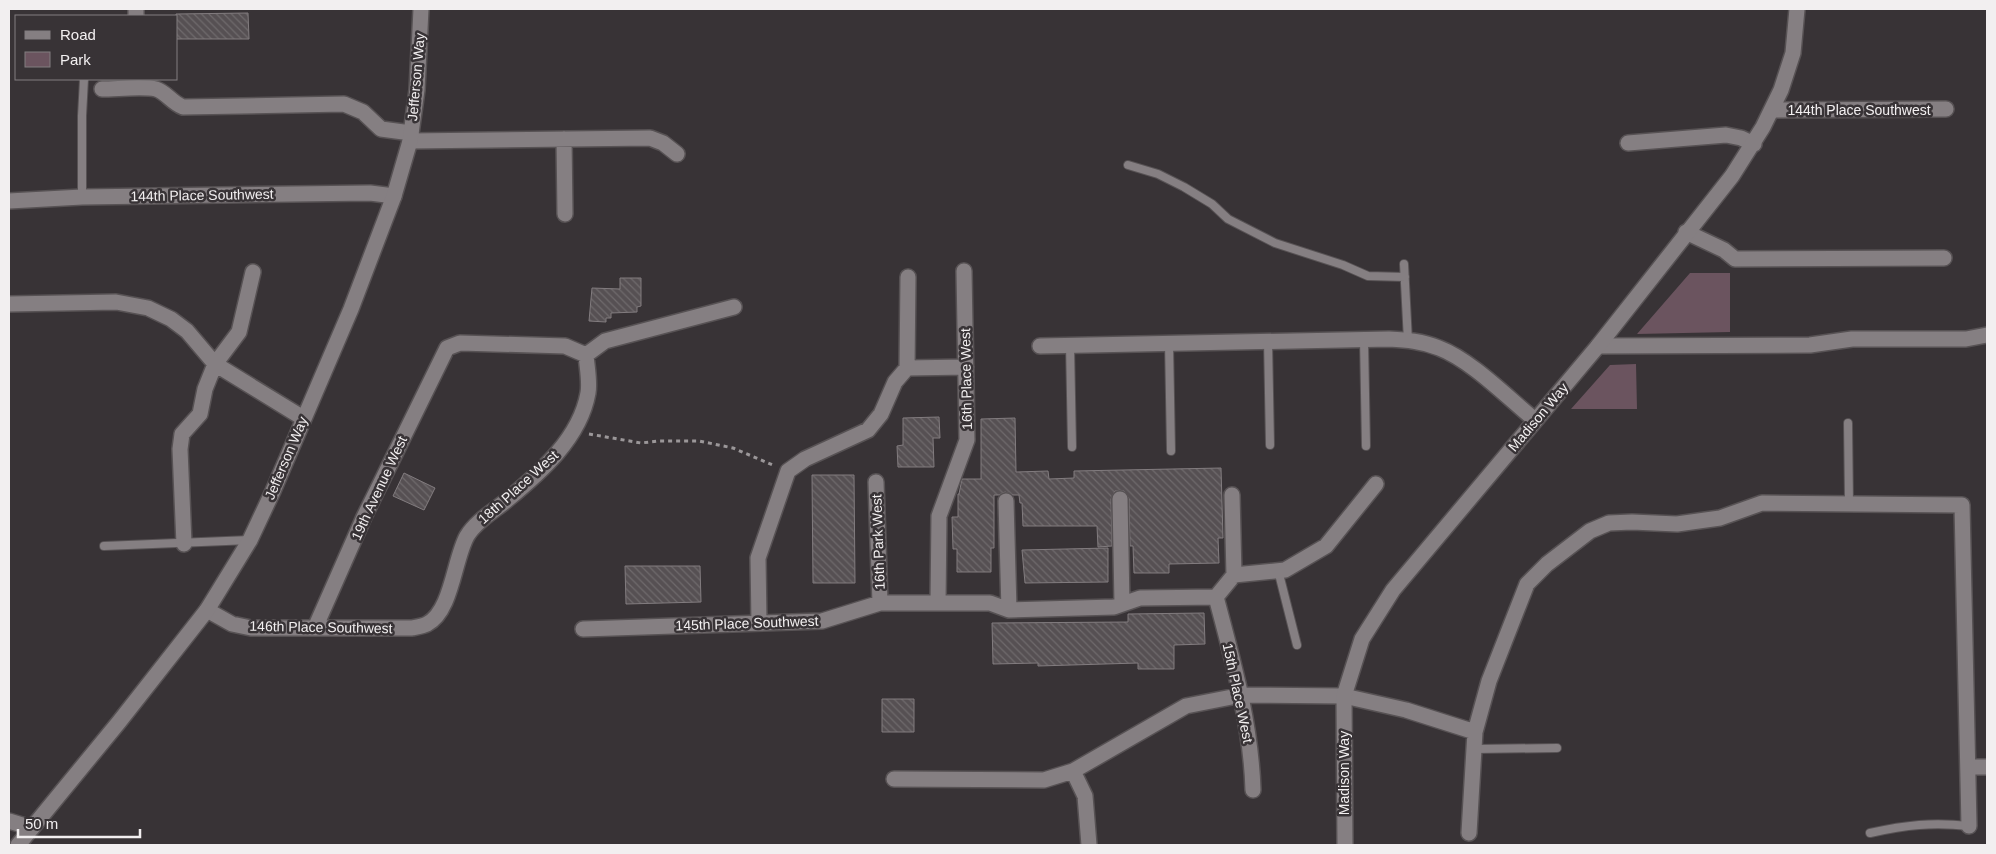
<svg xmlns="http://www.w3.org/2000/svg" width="1996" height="854" viewBox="0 0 1996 854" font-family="Arial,sans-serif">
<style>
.green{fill:#6b545f}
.building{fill:url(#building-back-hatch);stroke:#827c7f}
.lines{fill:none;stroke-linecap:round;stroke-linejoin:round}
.lane-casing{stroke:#575254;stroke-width:10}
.street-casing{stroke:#575254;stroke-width:18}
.secondary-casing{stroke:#575254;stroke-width:18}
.path{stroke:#9b9799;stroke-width:3;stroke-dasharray:4 4;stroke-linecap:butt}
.lane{stroke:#857f82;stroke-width:8}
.street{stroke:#857f82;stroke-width:15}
.secondary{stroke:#857f82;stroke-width:15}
.labels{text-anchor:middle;stroke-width:5;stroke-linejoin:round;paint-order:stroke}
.street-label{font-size:14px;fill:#f2eff0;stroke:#383336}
</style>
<defs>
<pattern id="building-back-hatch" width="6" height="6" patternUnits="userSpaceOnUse" patternTransform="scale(1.25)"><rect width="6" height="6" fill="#565053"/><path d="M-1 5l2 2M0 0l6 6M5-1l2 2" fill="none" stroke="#6f6a6c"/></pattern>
</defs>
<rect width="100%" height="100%" fill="#383336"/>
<path class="green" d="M 1690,273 L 1730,273 L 1730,332 L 1637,334 Z
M 1636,364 L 1637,409 L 1571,409 L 1610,365 Z"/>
<path class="building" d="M 248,13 L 249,39 L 176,39 L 176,14 Z
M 620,278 L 641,278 L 641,306 L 637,307 L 637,312 L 611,313 L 611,318 L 606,318 L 606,322 L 589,321 L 592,288 L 620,289 Z
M 939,417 L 940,438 L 933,438 L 934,467 L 898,467 L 897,446 L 903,445 L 903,418 Z
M 1015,418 L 1016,472 L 1048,471 L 1049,479 L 1074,478 L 1074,471 L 1221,468 L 1223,538 L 1218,538 L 1219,563 L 1169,564 L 1169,573 L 1134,573 L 1133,546 L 1130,546 L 1129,499 L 1124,491 L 1115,491 L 1111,499 L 1112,546 L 1098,547 L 1097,526 L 1023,526 L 1022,503 L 1020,503 L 1019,495 L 1013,495 L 1005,492 L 999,495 L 994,495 L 994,548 L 991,548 L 991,572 L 957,572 L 957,549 L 953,549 L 952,517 L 958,517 L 958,494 L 959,494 L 962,479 L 981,479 L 981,419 Z
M 404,473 L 435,488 L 424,510 L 393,496 Z
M 812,475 L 854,475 L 855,583 L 813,583 Z
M 1108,548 L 1108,582 L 1025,583 L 1022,550 Z
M 625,566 L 700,566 L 701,602 L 626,604 Z
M 1204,613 L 1205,644 L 1174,645 L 1174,669 L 1138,669 L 1138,663 L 1038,666 L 1038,663 L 993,664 L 992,623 L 1128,622 L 1128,614 Z
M 882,699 L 914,699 L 914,732 L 882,732 Z"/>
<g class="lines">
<defs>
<path id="lane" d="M 1128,165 L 1158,174 L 1184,187 L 1212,204 L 1228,219 L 1275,243 L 1343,265 L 1368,276 L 1405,277
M 82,197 L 82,116 L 84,79
M 1404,264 L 1408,341
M 1364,340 L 1366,446
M 1268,341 L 1270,445
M 1169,343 L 1171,451
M 1070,345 L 1072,447
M 1848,423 L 1849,504
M 104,546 L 250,540
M 1278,570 L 1297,645
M 1474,749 L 1557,748
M 1870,833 C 1906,825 1932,822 1969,826"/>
<path id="street" d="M 136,9 L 136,16
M 102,89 C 117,89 143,86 156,89 C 166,92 172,103 183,107 L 344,104 L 363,112 L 381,129 L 411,133
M 1772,110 L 1946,109
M 564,139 L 565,214
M 410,141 L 650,138 L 663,143 L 677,154
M 1628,143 L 1726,135 L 1741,138 L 1754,144
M 9,201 L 82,197 L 370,193 L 394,196
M 1686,232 L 1724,250 L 1735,259 L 1944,258
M 9,304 L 116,302 L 148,308 L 171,319 L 187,331 L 215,364 L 303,418
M 1040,346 L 1389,339 C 1406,340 1422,341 1439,348 C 1471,360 1508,398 1535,420
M 1598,346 L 1810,345 L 1852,339 L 1966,339 L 1987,335
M 907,368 L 966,367
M 876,482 L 880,603
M 1232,495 L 1234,575
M 1120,499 L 1122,604
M 1006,501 L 1009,610
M 184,544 L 180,449 L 182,434 L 200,414 L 205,389 L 215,364 L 239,332 L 253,272
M 1216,597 C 1233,661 1251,724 1253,790
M 938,603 L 939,516 L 967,440 L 964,271
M 207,610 L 232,624 L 251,628 L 412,628 C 417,627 423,626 427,624 C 452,611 454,559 467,536 C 476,521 494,511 507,500 C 541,472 580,438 588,393 C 590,382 587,367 586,355
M 759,623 L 758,558 L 788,471 L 805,459 L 868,430 L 881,414 L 895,382 L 907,368 L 908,277
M 315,628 L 364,517 L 447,348 L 460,343 L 565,346 L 586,355 L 605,341 L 734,307
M 583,629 L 822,621 L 880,603 L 990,603 L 1009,610 L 1114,607 L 1140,598 L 1216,597 L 1234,575 L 1285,570 L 1326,546 L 1376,484
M 1968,767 L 1987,767
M 1073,771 L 1085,796 L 1089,845
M 894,779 L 1044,780 L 1073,771 L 1186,706 L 1242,695 L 1344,696 L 1406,710 L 1475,732 L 1489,681 L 1527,584 L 1547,564 L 1590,531 L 1609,523 L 1632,522 L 1677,524 L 1720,518 L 1762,503 L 1962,505 L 1969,826
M 9,821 L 32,828
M 1469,833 L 1475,732"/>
<path id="secondary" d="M 18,845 L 119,722 L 207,610 L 250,540 L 273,491 L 351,309 L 394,196 L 410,141 L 417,90 L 421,9
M 1345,845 L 1344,696 L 1362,639 L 1393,590 L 1598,346 L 1732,176 L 1763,127 L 1781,90 L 1793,53 L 1797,9"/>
</defs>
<use href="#lane" class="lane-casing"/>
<use href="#street" class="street-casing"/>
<use href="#secondary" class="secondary-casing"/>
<path class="path" d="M 589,434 L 641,443 L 658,441 L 699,441 L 733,448 L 775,466"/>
<use href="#lane" class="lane"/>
<use href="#street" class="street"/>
<use href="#secondary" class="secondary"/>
</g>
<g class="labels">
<g class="street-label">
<text transform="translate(416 77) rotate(-85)" y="5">Jefferson Way</text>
<text x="1859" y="115">144th Place Southwest</text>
<text transform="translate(202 195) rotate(-1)" y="5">144th Place Southwest</text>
<text transform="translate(966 379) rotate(-91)" y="5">16th Place West</text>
<text transform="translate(1538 417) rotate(-50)" y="5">Madison Way</text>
<text transform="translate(286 458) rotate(-67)" y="5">Jefferson Way</text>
<text transform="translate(518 487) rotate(-42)" y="5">18th Place West</text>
<text transform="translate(379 488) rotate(-65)" y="5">19th Avenue West</text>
<text transform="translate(878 542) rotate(-92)" y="5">16th Park West</text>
<text transform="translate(747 623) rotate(-2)" y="5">145th Place Southwest</text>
<text transform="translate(321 627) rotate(1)" y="5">146th Place Southwest</text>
<text transform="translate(1238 693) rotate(78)" y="5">15th Place West</text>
<text transform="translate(1344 773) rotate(-90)" y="5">Madison Way</text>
</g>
</g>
<rect width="1996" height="854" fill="none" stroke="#f2eff0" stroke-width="20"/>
<rect x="15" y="15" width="162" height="65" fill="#383336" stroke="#827e80"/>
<rect x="25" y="31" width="25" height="8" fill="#857f82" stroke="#827e80"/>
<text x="60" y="40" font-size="15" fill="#f2eff0">Road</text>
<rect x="25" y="52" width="25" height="15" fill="#6b545f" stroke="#827e80"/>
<text x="60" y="65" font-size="15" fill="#f2eff0">Park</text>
<path d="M18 829v8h122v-8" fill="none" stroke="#f2eff0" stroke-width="2.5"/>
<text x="25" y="829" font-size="15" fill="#f2eff0" stroke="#383336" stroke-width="4" paint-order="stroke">50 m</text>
</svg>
